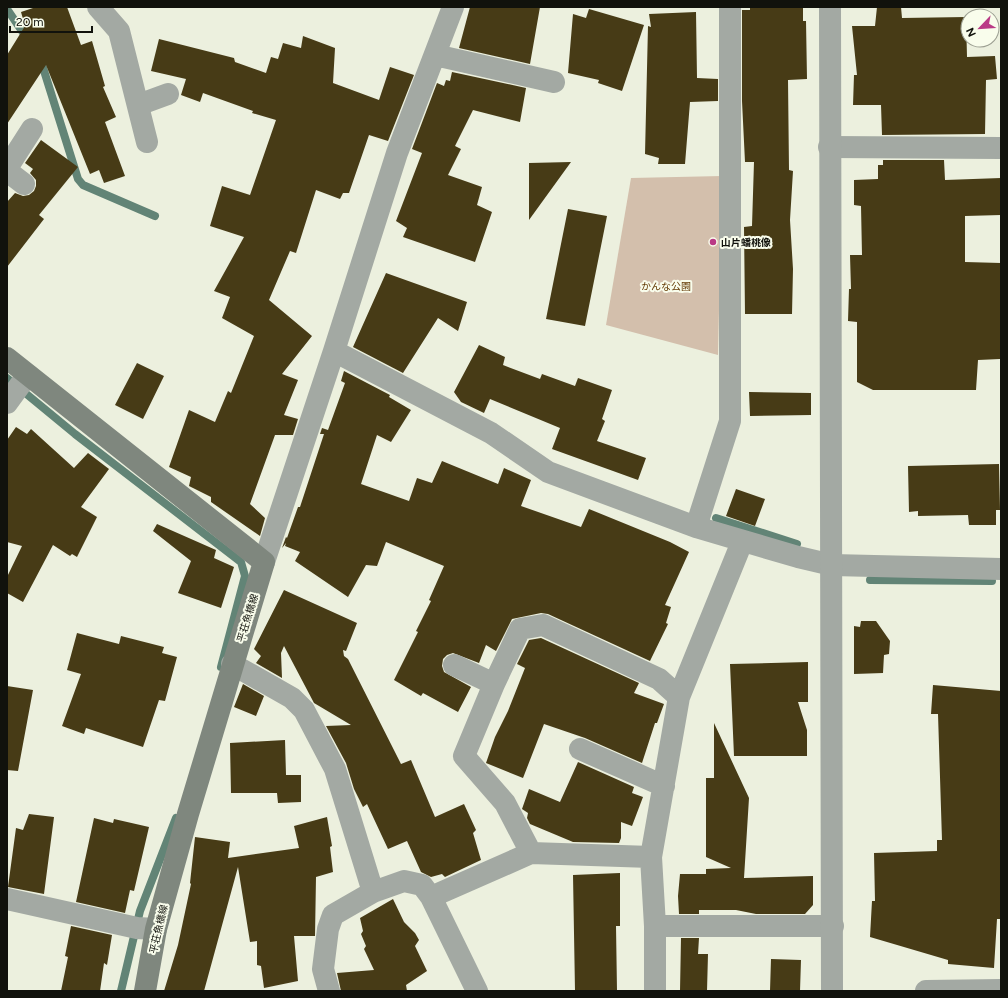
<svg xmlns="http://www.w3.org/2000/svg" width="1008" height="998" viewBox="0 0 1008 998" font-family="Figtree,'Noto Sans JP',sans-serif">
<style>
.green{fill:#d3bfac}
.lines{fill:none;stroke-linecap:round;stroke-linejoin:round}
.stream{stroke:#628476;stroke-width:8}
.building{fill:#473b16}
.minor{stroke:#a3a9a3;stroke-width:22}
.tertiary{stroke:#a3a9a3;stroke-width:22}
.secondary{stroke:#7f877e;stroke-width:22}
.poi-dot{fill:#ba3a86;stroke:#f9fdec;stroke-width:1.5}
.labels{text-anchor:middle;stroke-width:4;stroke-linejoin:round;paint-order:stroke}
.poi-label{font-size:10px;font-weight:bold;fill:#11120c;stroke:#f9fdec;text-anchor:start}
.park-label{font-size:10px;fill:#613700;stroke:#f9fdec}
.street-label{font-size:10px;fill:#11120c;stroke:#f9fdec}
</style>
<rect width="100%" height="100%" fill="#ecf0de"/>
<path class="green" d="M 722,176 L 718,355 L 606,325 L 631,178 Z"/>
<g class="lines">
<path class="stream" d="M 7,9 L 28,40
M 40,58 L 78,179 L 83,185 L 155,216
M 7,378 L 75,434 L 241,562 L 245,576 L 221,667
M 716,518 L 797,544
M 870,580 L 992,581
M 121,991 L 140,911 L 176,818"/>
</g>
<path class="building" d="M 36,7 L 67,7 L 81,45 L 92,41 L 105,86 L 103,87 L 116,117 L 105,122 L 125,176 L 104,183 L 99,170 L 90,174 L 46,65 L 7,124 L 7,55 L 25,26 L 21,12 Z
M 470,7 L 540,7 L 530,64 L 459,48 Z
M 750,7 L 803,7 L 803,21 L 806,21 L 807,79 L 788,80 L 789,170 L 793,171 L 790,220 L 793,269 L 792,314 L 745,314 L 744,227 L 752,226 L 754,162 L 745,162 L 742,101 L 742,10 L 750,10 Z
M 877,7 L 901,7 L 902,18 L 966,17 L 967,57 L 995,56 L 997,79 L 986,80 L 985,134 L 882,135 L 881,105 L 853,105 L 854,75 L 857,75 L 852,26 L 875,26 Z
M 589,9 L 644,25 L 622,91 L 598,83 L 599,80 L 568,73 L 573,14 L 586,18 Z
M 696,12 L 697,78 L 718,79 L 718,101 L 690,102 L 685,164 L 658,164 L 659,158 L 645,154 L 648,26 L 651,27 L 649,14 Z
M 303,36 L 335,48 L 333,83 L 379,100 L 390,67 L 414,75 L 388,141 L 369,135 L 349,193 L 343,193 L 340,199 L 316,190 L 296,253 L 290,251 L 269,300 L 312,336 L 282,374 L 298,380 L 284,415 L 298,419 L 293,435 L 275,435 L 250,504 L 265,518 L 260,536 L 211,502 L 211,497 L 189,486 L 191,477 L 169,467 L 189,410 L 215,422 L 228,391 L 231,393 L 254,336 L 222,318 L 230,297 L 214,291 L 244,237 L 210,226 L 222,186 L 250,195 L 276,120 L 252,113 L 253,111 L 203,93 L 200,102 L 181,95 L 186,79 L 151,71 L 159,39 L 234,58 L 235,62 L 266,73 L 271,57 L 278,59 L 283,43 L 301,48 Z
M 452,72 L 526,88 L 520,122 L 473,110 L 455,146 L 461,149 L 448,175 L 482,187 L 477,205 L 492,212 L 475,262 L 403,237 L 407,228 L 396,221 L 422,153 L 412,149 L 437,83 L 444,86 L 446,80 L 450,81 Z
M 41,140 L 78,167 L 39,215 L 44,219 L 7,267 L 7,202 L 15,193 L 23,196 L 29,195 L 34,191 L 36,186 L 36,180 L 30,173 L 33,169 L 25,163 Z
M 883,160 L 944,160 L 945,180 L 1001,178 L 1001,215 L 965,216 L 965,262 L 1001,263 L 1000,359 L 978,360 L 976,390 L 873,390 L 857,382 L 857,322 L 848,321 L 849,289 L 851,289 L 850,255 L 862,255 L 861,206 L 854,205 L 854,180 L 878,179 L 878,165 L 883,165 Z
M 571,162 L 529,220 L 529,163 Z
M 568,209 L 607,216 L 585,326 L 546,319 Z
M 386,273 L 467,302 L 458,331 L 438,318 L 403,373 L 353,347 Z
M 479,345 L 505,357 L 503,365 L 540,379 L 542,374 L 575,386 L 578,378 L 612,390 L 602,419 L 605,421 L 597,441 L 646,458 L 638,480 L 552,449 L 560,428 L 490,399 L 484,413 L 461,402 L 454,392 Z
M 137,363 L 164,376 L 143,419 L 115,405 Z
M 344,371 L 390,395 L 389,397 L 411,410 L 391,442 L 377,435 L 361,484 L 409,501 L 417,478 L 432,483 L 442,461 L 498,484 L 504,468 L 531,480 L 521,506 L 581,527 L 589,509 L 670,542 L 689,552 L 665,605 L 671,607 L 666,623 L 668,624 L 650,661 L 548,614 L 541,613 L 512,619 L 496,651 L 486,645 L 479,663 L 453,653 L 447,655 L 443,659 L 442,666 L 444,672 L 471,687 L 458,712 L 423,693 L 421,696 L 394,680 L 418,632 L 416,631 L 431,601 L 429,600 L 444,566 L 386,542 L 377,566 L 366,565 L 348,597 L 295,561 L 300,552 L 285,546 L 286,543 L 282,548 L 286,537 L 287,538 L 298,507 L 300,507 L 324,434 L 320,434 L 322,428 L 328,430 L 345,383 L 341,381 Z
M 749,392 L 811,393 L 811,415 L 750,416 Z
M 16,427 L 27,434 L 31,429 L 74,468 L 88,453 L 109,469 L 81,507 L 97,517 L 77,557 L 72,554 L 70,556 L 53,545 L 23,602 L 7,593 L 7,577 L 22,546 L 7,542 L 7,440 Z
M 999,464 L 1000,510 L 996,510 L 996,525 L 969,525 L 968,515 L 918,516 L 918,511 L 909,512 L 908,466 Z
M 736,489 L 765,499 L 755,526 L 726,516 Z
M 157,524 L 216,550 L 214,558 L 234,567 L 221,608 L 178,593 L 191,561 L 153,531 Z
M 284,590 L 357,623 L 346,651 L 343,650 L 344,656 L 348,659 L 401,764 L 411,760 L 435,817 L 464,804 L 476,830 L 473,833 L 481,860 L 445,877 L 442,874 L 431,877 L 421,872 L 407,841 L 388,849 L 367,804 L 363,807 L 354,789 L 346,763 L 326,726 L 351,725 L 314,703 L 284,646 L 281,653 L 282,678 L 256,663 L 261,656 L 254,649 Z
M 861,621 L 876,621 L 890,641 L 889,654 L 884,655 L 883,673 L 854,674 L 854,626 L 860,627 Z
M 77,633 L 119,644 L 121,636 L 164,647 L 162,653 L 177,657 L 165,701 L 159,700 L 143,747 L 86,728 L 84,734 L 62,726 L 81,674 L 67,670 Z
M 541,638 L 639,683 L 634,693 L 664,704 L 657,723 L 655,723 L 642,763 L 585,738 L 544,724 L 523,778 L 486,763 L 495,737 L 508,711 L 525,668 L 517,664 L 529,640 Z
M 808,662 L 808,702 L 798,702 L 807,730 L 807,756 L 734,756 L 730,664 Z
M 243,684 L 264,696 L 256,716 L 234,707 Z
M 933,685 L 1001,691 L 1001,919 L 997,919 L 994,968 L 948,964 L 948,960 L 870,937 L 872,901 L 875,901 L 874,853 L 937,851 L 937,840 L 942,840 L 938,714 L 931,714 Z
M 7,686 L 33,690 L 18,771 L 7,770 Z
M 714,723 L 749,798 L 744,878 L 813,876 L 813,905 L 805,914 L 756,914 L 736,910 L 699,910 L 699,914 L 679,914 L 678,896 L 680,874 L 706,874 L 706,869 L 731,868 L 706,857 L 706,778 L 714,778 Z
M 285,740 L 286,775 L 301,775 L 301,802 L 278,803 L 277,793 L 231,793 L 230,743 Z
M 578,762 L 634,787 L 632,793 L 643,797 L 632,826 L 621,822 L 621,838 L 619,843 L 573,842 L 530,824 L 527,818 L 528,813 L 522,809 L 529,789 L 560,802 Z
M 29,814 L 54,817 L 44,894 L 8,887 L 16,828 L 23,830 Z
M 327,817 L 332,846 L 330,847 L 333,872 L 316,877 L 315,936 L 294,936 L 298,981 L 264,988 L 261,966 L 257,965 L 257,941 L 250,942 L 238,867 L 204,991 L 164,991 L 178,945 L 191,884 L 190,883 L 195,837 L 230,842 L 228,858 L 299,848 L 294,826 Z
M 94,818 L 113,823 L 114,819 L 149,827 L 134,891 L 130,890 L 125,913 L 76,902 Z
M 620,873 L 620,926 L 616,926 L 617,991 L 575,991 L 573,875 Z
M 393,899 L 404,922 L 415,933 L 419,940 L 415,946 L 427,971 L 406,985 L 407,991 L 341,991 L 337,973 L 374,970 L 364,949 L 366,946 L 361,934 L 363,931 L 360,918 Z
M 71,926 L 112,935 L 107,965 L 104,963 L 100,991 L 61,991 L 68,957 L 65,956 Z
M 681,938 L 699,938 L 698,954 L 708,954 L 707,991 L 680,991 Z
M 771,959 L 801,960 L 800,991 L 770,991 Z"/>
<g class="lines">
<path class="minor" d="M 98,7 L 119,31 L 147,142
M 435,55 L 554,82
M 138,105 L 168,94
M 829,147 L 1001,148
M 7,168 L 32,129
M 7,171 L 24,184
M 334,351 L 491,433 L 548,472 L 696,527 L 798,557 L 832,565 L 1001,569
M 7,403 L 23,381 L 29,376
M 696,527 L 730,421 L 730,7
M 264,562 L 334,351 L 397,153 L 453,7
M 232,664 L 292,698 L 304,710 L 335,769 L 373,892
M 454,665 L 494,684 L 464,756 L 505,803 L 531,853
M 494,684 L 520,629 L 543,625 L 659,679 L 679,697
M 580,749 L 664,786
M 7,899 L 137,928 L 156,929
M 655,926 L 833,926
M 329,991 L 323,969 L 328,929 L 333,915 L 373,892 L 404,881 L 422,885 L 431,897
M 477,991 L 431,897 L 531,853 L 651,857
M 655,991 L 655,926 L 651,857 L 679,697 L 742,542
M 926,991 L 1001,990"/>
<path class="tertiary" d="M 830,7 L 832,991"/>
<path class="secondary" d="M 7,358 L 264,562 L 188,814 L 156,929 L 145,991"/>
</g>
<circle class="poi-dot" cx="713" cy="242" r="4"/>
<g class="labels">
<g class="poi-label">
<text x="721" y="246">山片蟠桃像</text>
</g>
<g class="park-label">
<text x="666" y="290">かんな公園</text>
</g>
<g class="street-label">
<text transform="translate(247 618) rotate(-73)" y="4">平荘魚橋線</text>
<text transform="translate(158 929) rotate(-77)" y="4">平荘魚橋線</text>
</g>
</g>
<rect width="1008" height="998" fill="none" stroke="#11120c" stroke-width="16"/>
<g transform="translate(980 28) rotate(245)"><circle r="19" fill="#f9fdec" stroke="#9c9f92"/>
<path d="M0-3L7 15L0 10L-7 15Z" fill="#ba3a86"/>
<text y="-6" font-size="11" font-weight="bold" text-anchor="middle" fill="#11120c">N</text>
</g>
<path d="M10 26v6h82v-6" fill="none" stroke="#11120c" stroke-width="2"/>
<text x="16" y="26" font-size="12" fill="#11120c" stroke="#f9fdec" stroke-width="3" paint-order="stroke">20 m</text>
</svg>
